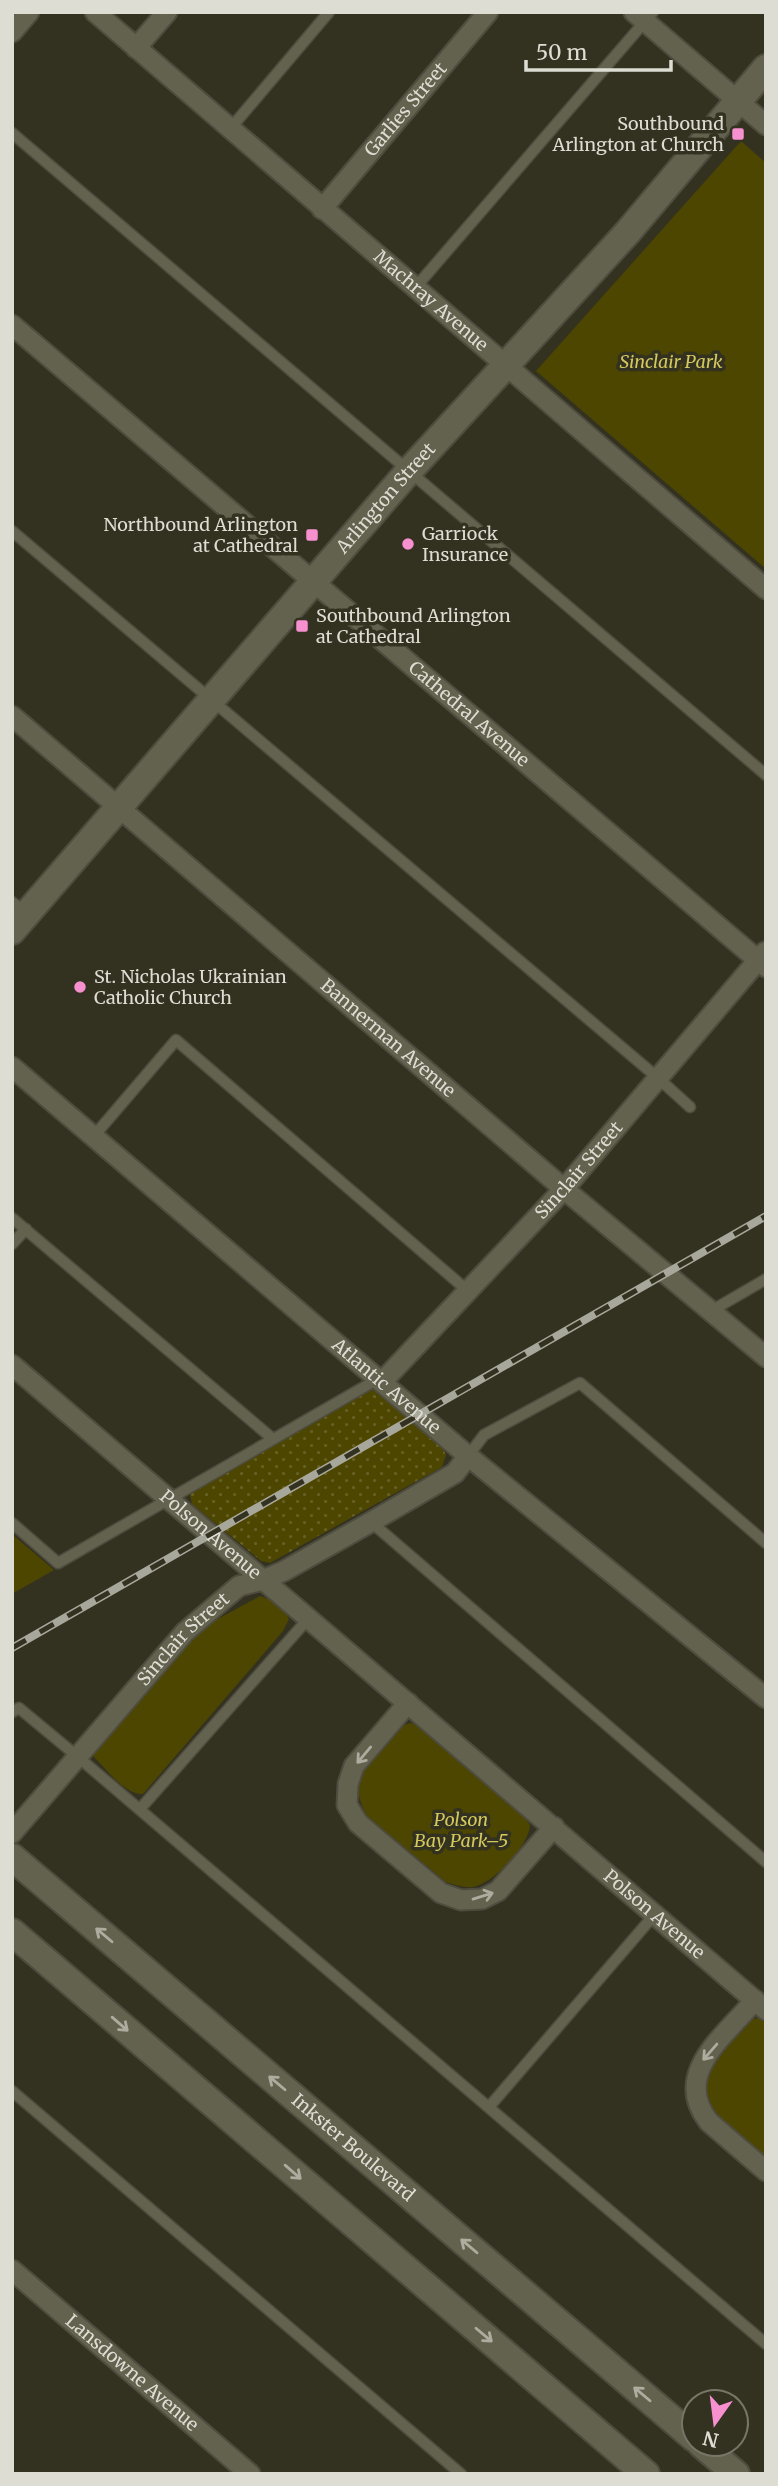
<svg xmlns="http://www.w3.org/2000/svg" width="778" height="2486" viewBox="0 0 778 2486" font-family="Merriweather,serif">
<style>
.grass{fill:url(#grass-dots)}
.green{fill:#4d4600}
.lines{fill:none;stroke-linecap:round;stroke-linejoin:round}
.service-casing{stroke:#4e4c3e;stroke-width:13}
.minor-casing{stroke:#4e4c3e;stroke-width:23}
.secondary-casing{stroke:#4e4c3e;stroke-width:30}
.service{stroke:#63624f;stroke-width:10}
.minor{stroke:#63624f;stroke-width:19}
.secondary{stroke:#63624f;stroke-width:26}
.rail-casing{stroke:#a8a79b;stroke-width:8}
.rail{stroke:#333120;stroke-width:5;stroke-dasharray:16;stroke-linecap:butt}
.oneway{stroke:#adac9e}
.poi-dot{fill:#f690cf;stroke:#333120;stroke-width:2.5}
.labels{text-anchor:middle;stroke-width:7;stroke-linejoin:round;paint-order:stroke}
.street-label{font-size:18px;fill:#deddd3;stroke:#333120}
.poi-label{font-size:18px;fill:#deddd3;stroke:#333120;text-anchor:start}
.park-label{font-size:18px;font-style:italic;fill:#d3c85d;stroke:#333120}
</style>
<defs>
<pattern id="grass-dots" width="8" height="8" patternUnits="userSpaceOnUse" patternTransform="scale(1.75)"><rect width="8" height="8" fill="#4d4600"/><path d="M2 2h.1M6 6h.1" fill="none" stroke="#666024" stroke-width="1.8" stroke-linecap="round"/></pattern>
</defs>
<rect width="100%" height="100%" fill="#333120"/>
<path class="grass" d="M 372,1388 L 379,1390 L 440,1443 L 446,1455 L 442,1467 L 270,1563 L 261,1561 L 192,1504 L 190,1495 L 194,1488 L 365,1389 Z"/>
<path class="green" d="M 741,141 L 766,163 L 766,569 L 536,371 Z
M 12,1534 L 54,1570 L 12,1594 Z
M 260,1596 C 271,1599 285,1608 289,1619 L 283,1631 L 143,1794 C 125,1795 106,1769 94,1757 L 93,1750 L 203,1627 Z
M 411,1723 L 417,1725 L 525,1818 L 530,1825 C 529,1846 494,1883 473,1887 C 464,1888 455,1885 446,1882 L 367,1816 C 348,1783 364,1767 385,1742 C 395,1731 396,1726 411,1723 Z
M 758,2018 L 766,2022 L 766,2157 C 742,2137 689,2104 709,2067 C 718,2050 735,2035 747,2020 Z"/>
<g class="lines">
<defs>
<path id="service" d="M 230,129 L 329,12
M 12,133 L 766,775
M 415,288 L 653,12
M 12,531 L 658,1078 L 690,1107
M 12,902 L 26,913
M 94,1136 L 176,1040 L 468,1291
M 12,1218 L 273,1439
M 12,1244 L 26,1229
M 711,1311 L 766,1279
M 468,1456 L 484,1435 L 580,1383 L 766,1543
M 371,1522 L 766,1862
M 12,1523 L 58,1563 L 378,1379
M 12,1712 L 19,1708 L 78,1757 L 766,2344
M 140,1809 L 308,1619
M 12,2091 L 461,2474
M 489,2107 L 655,1914"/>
<g id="minor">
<path id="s1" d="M 95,12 L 766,589"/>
<path d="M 634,12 L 766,125"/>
<path d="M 12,32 L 29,12"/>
<path d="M 136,48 L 167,12"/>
<path id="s2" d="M 322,209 L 488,12"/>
<path id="s3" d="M 12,325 L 766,967"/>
<path id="s4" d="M 12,716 L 564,1189 L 766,1357"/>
<path id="s5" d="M 12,1067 L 468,1456 L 766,1698"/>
<path id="s6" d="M 12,1365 L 766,2010"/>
<path id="s7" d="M 382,1382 L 564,1189 L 765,952"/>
<path d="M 408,1703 L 354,1766 L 348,1784 L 347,1805 L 358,1823 L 441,1893 L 461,1900 L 482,1899 L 498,1891 L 554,1827"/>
<path id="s8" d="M 12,1833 L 185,1632 L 239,1586 L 263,1580 L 284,1571 L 371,1522 L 455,1473 L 468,1456"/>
<path d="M 755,2000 C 725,2036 671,2074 709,2122 L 766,2171"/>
<path id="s9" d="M 12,2270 L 250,2474"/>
</g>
<g id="secondary">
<path id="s10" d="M 12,931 L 408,472 L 627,233 L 766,68"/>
<path id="s11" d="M 12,1857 L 694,2438"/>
<path d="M 12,1932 L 646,2474"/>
<path d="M 701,2444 L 736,2474"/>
</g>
</defs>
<use href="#service" class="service-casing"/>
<use href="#minor" class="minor-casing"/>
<use href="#secondary" class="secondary-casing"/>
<use href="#service" class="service"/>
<use href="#minor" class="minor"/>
<use href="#secondary" class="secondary"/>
<defs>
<path id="rail" d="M 12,1648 L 766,1216"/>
</defs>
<use href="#rail" class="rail-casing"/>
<use href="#rail" class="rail"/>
</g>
<defs><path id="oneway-shaft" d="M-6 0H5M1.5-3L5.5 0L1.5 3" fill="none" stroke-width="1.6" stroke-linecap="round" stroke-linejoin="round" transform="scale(1.75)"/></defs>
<g class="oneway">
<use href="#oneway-shaft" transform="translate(364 1755) rotate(130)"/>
<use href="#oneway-shaft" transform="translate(483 1896) rotate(-17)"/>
<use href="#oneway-shaft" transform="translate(104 1935) rotate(-140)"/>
<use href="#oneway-shaft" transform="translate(120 2024) rotate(41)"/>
<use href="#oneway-shaft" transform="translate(710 2052) rotate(131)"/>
<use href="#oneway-shaft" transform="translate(277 2083) rotate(-140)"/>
<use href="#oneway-shaft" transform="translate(293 2172) rotate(41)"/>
<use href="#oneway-shaft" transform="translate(469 2246) rotate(-140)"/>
<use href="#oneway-shaft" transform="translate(484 2335) rotate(40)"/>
<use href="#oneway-shaft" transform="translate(642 2394) rotate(-140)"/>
</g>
<g class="poi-dot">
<rect x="731" y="127" width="14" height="14" rx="3.5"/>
<rect x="305" y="528" width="14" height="14" rx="3.5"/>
<circle cx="408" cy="544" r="7"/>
<rect x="295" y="619" width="14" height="14" rx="3.5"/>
<circle cx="80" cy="987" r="7"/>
</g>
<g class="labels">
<g class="street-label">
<text dy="6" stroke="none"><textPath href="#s2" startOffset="130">Garlies Street</textPath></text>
<text dy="6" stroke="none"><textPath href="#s1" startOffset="443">Machray Avenue</textPath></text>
<text dy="6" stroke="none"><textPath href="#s10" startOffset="572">Arlington Street</textPath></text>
<text dy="6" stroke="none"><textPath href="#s3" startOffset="600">Cathedral Avenue</textPath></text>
<text dy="6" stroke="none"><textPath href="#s4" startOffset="495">Bannerman Avenue</textPath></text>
<text dy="6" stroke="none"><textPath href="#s7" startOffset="289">Sinclair Street</textPath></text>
<text dy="6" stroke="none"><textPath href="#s5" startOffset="492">Atlantic Avenue</textPath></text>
<text dy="6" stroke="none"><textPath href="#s6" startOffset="261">Polson Avenue</textPath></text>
<text dy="6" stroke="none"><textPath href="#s8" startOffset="259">Sinclair Street</textPath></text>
<text dy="6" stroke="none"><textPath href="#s6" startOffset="845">Polson Avenue</textPath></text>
<text dy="6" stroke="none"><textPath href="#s11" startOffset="448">Inkster Boulevard</textPath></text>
<text dy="6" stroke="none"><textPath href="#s9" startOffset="158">Lansdowne Avenue</textPath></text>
</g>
<g class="poi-label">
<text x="724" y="130" text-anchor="end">Southbound<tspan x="724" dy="21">Arlington at Church</tspan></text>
<text x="298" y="531" text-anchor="end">Northbound Arlington<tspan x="298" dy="21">at Cathedral</tspan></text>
<text x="422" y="540">Garriock<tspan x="422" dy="21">Insurance</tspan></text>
<text x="316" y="622">Southbound Arlington<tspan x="316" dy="21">at Cathedral</tspan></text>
<text x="94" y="983">St. Nicholas Ukrainian<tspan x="94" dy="21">Catholic Church</tspan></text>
</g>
<g class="park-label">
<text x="671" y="368">Sinclair Park</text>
<text x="461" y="1826">Polson<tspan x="461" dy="21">Bay Park–5</tspan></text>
</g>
</g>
<rect width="778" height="2486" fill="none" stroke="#deddd3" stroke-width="28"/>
<g transform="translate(715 2423) rotate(194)"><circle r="33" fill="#333120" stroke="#777668" stroke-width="2"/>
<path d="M0-5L12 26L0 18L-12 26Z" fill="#f690cf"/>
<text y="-10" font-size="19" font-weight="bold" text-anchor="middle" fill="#deddd3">N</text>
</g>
<path d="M526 60v10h145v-10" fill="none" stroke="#deddd3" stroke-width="3.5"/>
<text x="536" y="60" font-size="21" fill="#deddd3" stroke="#333120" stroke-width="5" paint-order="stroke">50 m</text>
</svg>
